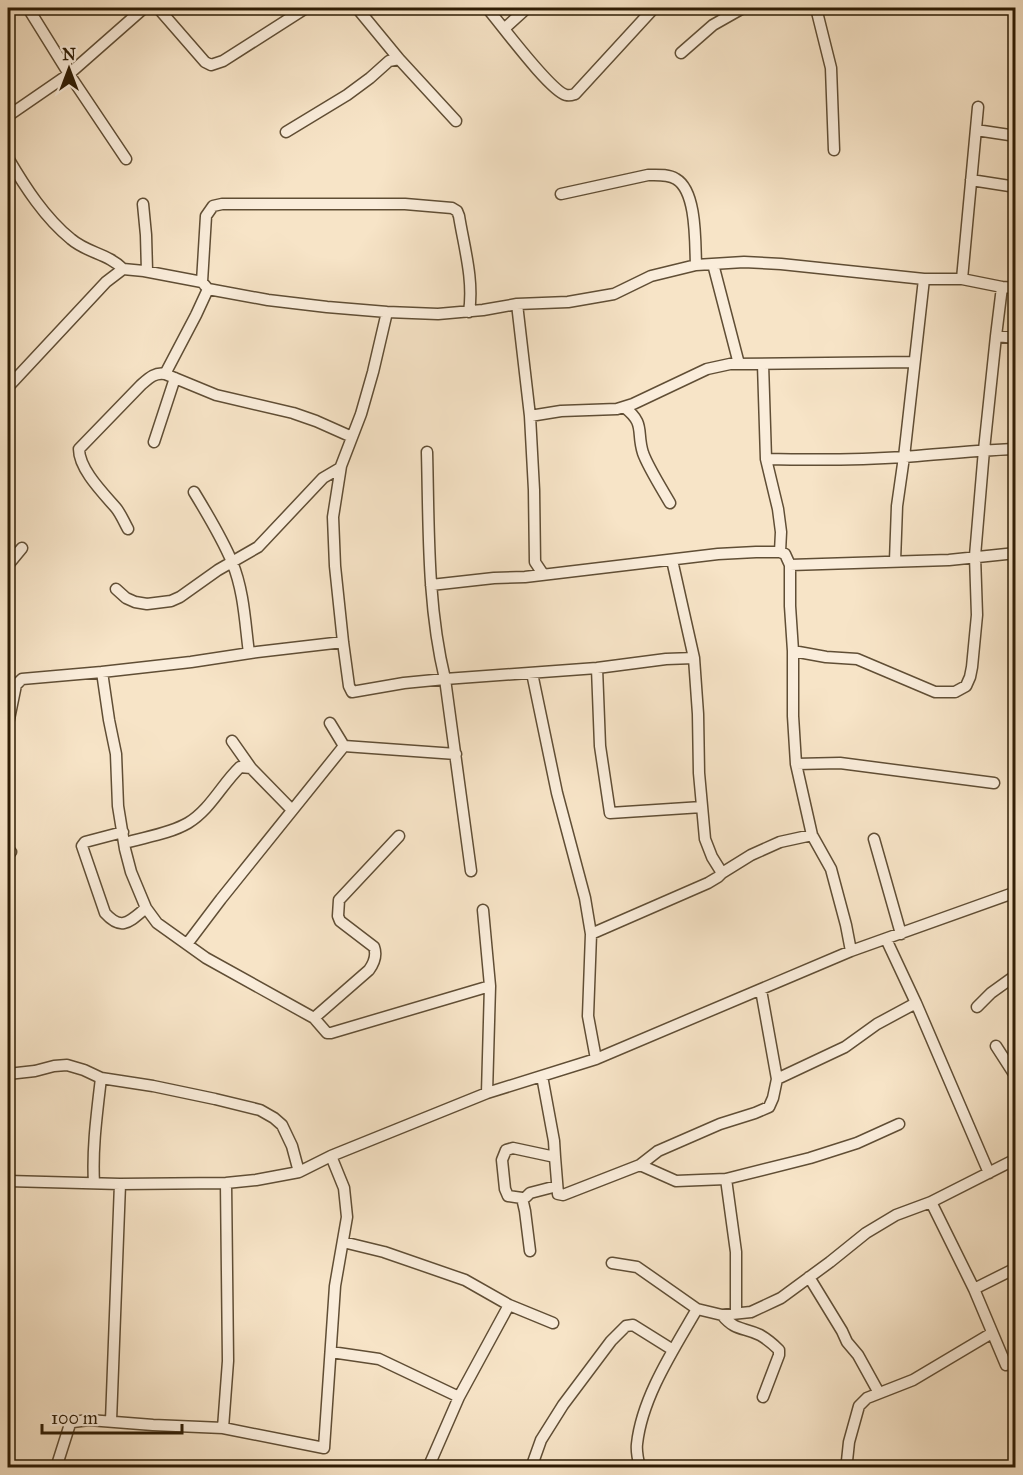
<svg xmlns="http://www.w3.org/2000/svg" width="1023" height="1475" viewBox="0 0 1023 1475" font-family="'IM FELL Great Primer',serif">
<style>
.lines{fill:none;stroke-linecap:round;stroke-linejoin:round}
.minor-casing{stroke:#604e35;stroke-width:13}
.minor{stroke:#faeddb;stroke-width:10}
</style>
<rect width="100%" height="100%" fill="#f7e4c7"/>
<filter id="stains"><feTurbulence type="fractalNoise" baseFrequency=".00333" numOctaves="4"/><feColorMatrix values="0 0 0 0 .2 0 0 0 0 .09 0 0 0 0 .02 0 0 0 .5 -.17"/></filter>
<radialGradient id="worn" r=".72"><stop offset=".6" stop-color="#630" stop-opacity="0"/><stop offset="1" stop-color="#630" stop-opacity=".3"/></radialGradient>
<g class="lines">
<defs>
<path id="minor" d="M 28,8 L 69,74 L 126,159
M 158,8 L 205,62 L 211,65 L 223,61 L 306,8
M 357,8 L 399,59 L 456,121
M 487,8 C 501,24 549,90 566,95 C 570,96 572,95 575,94 L 654,8
M 816,8 L 831,68 L 834,150
M 504,29 L 527,8
M 681,53 L 713,25 L 743,8
M 8,116 L 69,74 L 144,8
M 976,130 L 1016,136
M 286,132 L 347,95 L 370,78 L 389,61 L 399,59
M 8,158 C 25,187 45,218 71,239 C 87,253 109,254 123,269
M 971,180 L 1016,187
M 561,194 L 648,175 C 657,175 668,174 676,179 C 697,191 695,243 696,265
M 143,204 L 146,235 L 147,271
M 713,264 L 739,364
M 962,279 L 978,107
M 202,282 L 206,216 L 213,206 L 222,204 L 405,204 L 452,208 L 457,211 L 459,216 C 464,247 474,280 469,312
M 517,304 L 530,416 L 534,490 L 535,562 L 543,574
M 387,312 L 373,372 L 361,414 L 341,466 L 333,517 L 335,566 L 343,642 L 349,686 L 352,692 L 404,683 L 445,679 L 597,668 L 666,659 L 694,658
M 996,336 L 1016,338
M 763,364 L 766,459 L 778,509 L 781,532 L 780,552
M 165,374 L 196,315 L 208,289
M 8,387 L 106,282 L 123,269 L 144,271 L 202,282 L 208,289 L 268,300 L 327,307 L 387,312 L 438,314 L 483,310 L 517,304 L 568,302 L 614,294 L 651,276 L 696,265 L 744,262 L 781,264 L 924,279 L 962,279 L 1002,287 L 1016,288
M 624,407 C 646,424 636,431 643,453 C 648,467 662,489 670,503
M 530,416 L 561,411 L 617,409 L 633,404 L 707,369 L 730,364 L 914,362
M 154,442 L 175,378
M 427,452 C 429,528 427,605 445,679 L 471,871
M 766,459 C 813,460 859,460 905,457 C 942,454 978,450 1016,449
M 194,492 C 208,515 222,538 232,562 C 244,591 245,623 249,653
M 128,529 C 124,522 121,514 116,508 C 103,493 79,469 79,449 L 141,385 C 149,378 155,372 165,374 L 216,395 L 293,413 L 316,421 L 352,437
M 672,560 L 694,658 L 698,714 L 699,773 L 705,839 L 712,857 L 722,873
M 895,561 L 897,506 L 904,457 L 924,279
M 8,565 L 22,548
M 431,585 L 494,578 L 525,577 L 718,554 L 756,552 L 780,552 L 785,554 L 790,565
M 116,589 L 126,598 L 135,602 L 147,604 L 171,601 L 180,597 L 218,570 L 258,547 L 323,478 L 340,468
M 793,651 L 826,657 L 857,659 L 935,692 L 955,692 L 966,686 L 970,677 L 972,667 L 977,615 L 975,556 L 984,450 L 996,336 L 1002,287
M 597,668 L 600,746 L 610,813 L 702,807
M 102,672 L 109,720 L 116,754 L 118,806 L 125,849 L 131,872 L 146,908 L 157,923 L 206,958 L 314,1018 L 327,1033 L 331,1033 L 490,986
M 532,673 L 557,793 L 585,898 L 591,934 L 588,1016 L 596,1059
M 330,723 L 344,746
M 8,724 L 16,685 L 22,679 L 102,672 L 191,662 L 257,652 L 343,642
M 232,741 L 251,768
M 344,746 L 456,754
M 796,764 L 840,763 L 994,783
M 123,832 L 85,842 L 82,846 L 105,913 C 122,932 130,921 146,908
M 874,839 L 901,934
M 125,843 C 145,837 169,834 188,823 C 210,810 222,784 240,767 L 251,768 L 292,810
M 8,852 L 11,852
M 483,910 L 490,986 L 487,1093
M 591,934 L 708,883 L 718,877 L 722,873 L 751,855 L 780,842 L 812,835
M 886,939 L 916,1003 L 989,1173
M 187,944 L 221,899 L 344,746
M 851,951 L 846,925 L 831,869 L 812,835 L 796,764 L 793,716 L 793,651 L 790,606 L 790,565 L 949,560 L 1016,553
M 977,1007 L 991,993 L 1016,975
M 314,1018 L 369,970 C 374,963 377,955 374,947 L 340,921 L 338,916 L 339,900 L 399,836
M 996,1046 L 1016,1077
M 8,1074 L 35,1071 L 54,1066 L 67,1065 L 84,1070 L 101,1078 L 153,1086 L 215,1099 L 260,1110 L 274,1118 L 282,1125 L 292,1146 L 299,1172
M 542,1076 L 554,1141 L 555,1157
M 777,1079 L 845,1047 L 877,1024 L 916,1003
M 640,1165 L 676,1181 L 726,1179 L 810,1158 L 857,1143 L 899,1124
M 726,1179 L 736,1252 L 736,1312
M 8,1181 L 120,1184 L 226,1183 L 256,1180 L 299,1172 L 331,1156 L 487,1093 L 596,1059 L 851,951 L 1016,892
M 94,1183 C 92,1148 97,1113 101,1078
M 557,1186 L 530,1193 L 526,1197 L 522,1198 L 508,1196 L 505,1189 L 502,1160 L 506,1150 L 513,1148 L 555,1157 L 558,1194 L 563,1195 L 640,1165 L 658,1151 L 720,1124 L 755,1113 L 769,1107 L 773,1098 L 777,1079 L 761,990
M 522,1198 L 525,1211 L 530,1251
M 931,1202 L 974,1289 L 1006,1365
M 343,1242 L 384,1252 L 465,1280 L 509,1305 L 553,1323
M 612,1263 L 637,1267 L 697,1309 L 722,1315 L 751,1312 L 781,1298 L 830,1262 L 866,1233 L 896,1215 L 931,1202 L 1016,1159
M 809,1277 L 842,1331 L 847,1342 L 858,1355 L 879,1393
M 974,1289 L 1016,1268
M 722,1315 C 735,1331 743,1327 760,1335 C 767,1339 773,1344 779,1350 L 779,1355 L 763,1397
M 331,1352 L 379,1359 L 459,1397
M 111,1421 L 120,1184
M 223,1428 L 228,1361 L 226,1183
M 56,1468 L 70,1424 L 73,1422 L 89,1420 L 153,1425 L 223,1428 L 324,1448 L 335,1286 L 347,1217 L 344,1188 L 331,1156
M 428,1468 L 459,1397 L 509,1305
M 531,1468 L 541,1440 L 563,1405 L 611,1341 L 626,1326 L 633,1325 L 673,1350
M 640,1468 C 638,1460 636,1452 637,1444 C 642,1397 674,1349 697,1309
M 844,1468 L 847,1461 L 849,1442 L 859,1406 L 867,1398 L 913,1380 L 992,1333"/>
</defs>
<use href="#minor" class="minor-casing"/>
<use href="#minor" class="minor"/>
</g>
<rect width="1023" height="1475" fill="none" stroke="#f7e4c7" stroke-width="30"/>
<rect x="9" y="9" width="1005" height="1457" fill="none" stroke="#2e1c04" stroke-width="3"/>
<rect x="15" y="15" width="993" height="1445" fill="none" stroke="#2e1c04" stroke-width="1.5"/>
<g transform="translate(69 69)" stroke="#faeddb" stroke-width="4.5" paint-order="stroke">
<path d="M0-4.5L10 22L0 15L-10 22Z" fill="#2e1c04"/>
<text y="-9" font-size="16" font-weight="bold" text-anchor="middle" fill="#2e1c04">N</text>
</g>
<path d="M42 1424v9h140v-9" fill="none" stroke="#2e1c04" stroke-width="3"/>
<text x="51" y="1424" font-size="18" fill="#2e1c04" stroke="#faeddb" stroke-width="4.5" paint-order="stroke">100 m</text>
<rect width="100%" height="100%" filter="url(#stains)"/>
<rect width="100%" height="100%" fill="url(#worn)"/>
</svg>
